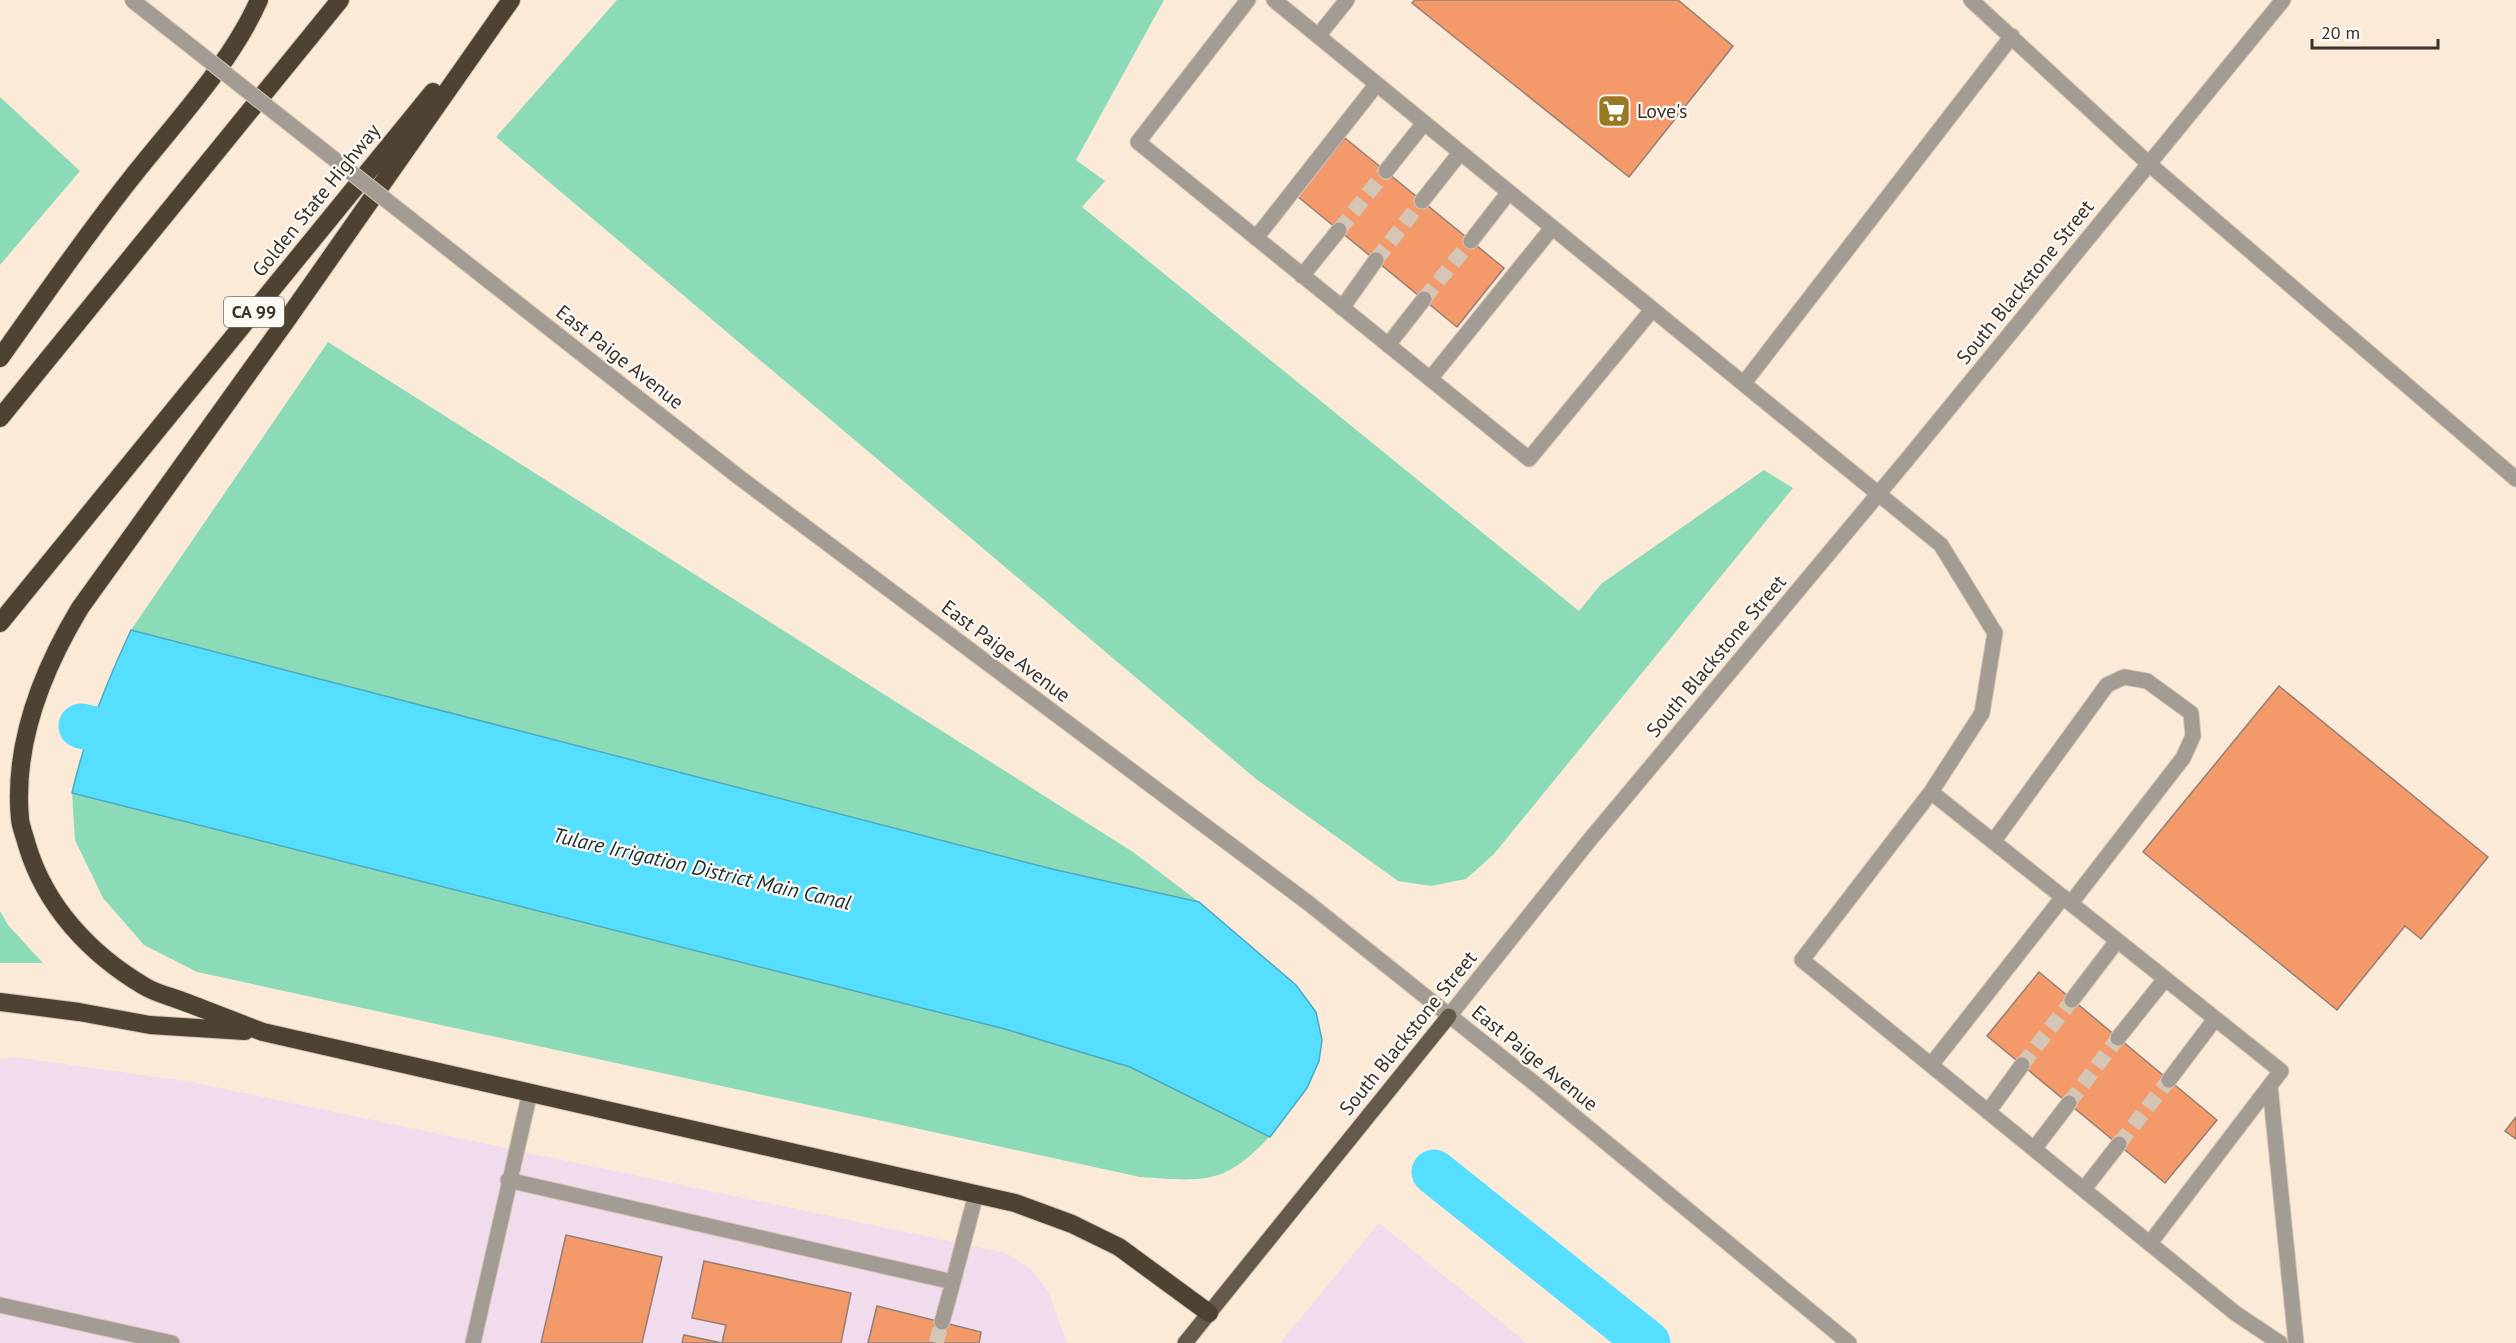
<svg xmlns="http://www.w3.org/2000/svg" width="2516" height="1343" viewBox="0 0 2516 1343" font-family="'PT Sans',sans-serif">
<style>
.commercial{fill:#f0dcec}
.green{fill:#8cdbb8}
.water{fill:#55deff;stroke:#4caabf;stroke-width:1.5}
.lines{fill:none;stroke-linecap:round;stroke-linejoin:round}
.canal{stroke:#55deff;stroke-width:45}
.building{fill:#f3996a;stroke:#947f75;stroke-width:1.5}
.minor-tunnel{stroke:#d4c5b5;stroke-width:15;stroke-dasharray:15 8;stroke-linecap:butt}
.minor-casing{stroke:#d4c5b5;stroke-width:17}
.major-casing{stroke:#d4c5b5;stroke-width:17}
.highway-casing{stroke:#d4c5b5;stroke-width:20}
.minor{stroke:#a29c94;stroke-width:15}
.major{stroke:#645a4c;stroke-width:15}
.highway{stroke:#4e4332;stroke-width:18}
.minor-bridge-casing{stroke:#d4c5b5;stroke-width:17;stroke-linecap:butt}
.minor-bridge{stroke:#a29c94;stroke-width:15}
.labels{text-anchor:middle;stroke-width:4.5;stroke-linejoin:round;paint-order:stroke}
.shield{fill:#fdfaf6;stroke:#736e68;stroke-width:1.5}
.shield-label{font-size:18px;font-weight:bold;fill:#38322b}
.poi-label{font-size:20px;fill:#38322b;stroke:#fdfaf6;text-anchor:start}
.street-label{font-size:20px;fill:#38322b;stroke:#fdfaf6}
.water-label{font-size:21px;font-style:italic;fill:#193036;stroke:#fdfaf6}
</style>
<rect width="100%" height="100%" fill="#fbead8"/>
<path class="commercial" d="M 15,1057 L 192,1082 L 1006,1253 L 1032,1270 L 1049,1293 L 1067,1343 L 0,1343 L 0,1059 Z
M 1379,1223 L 1527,1343 L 1280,1343 Z"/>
<path class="green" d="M 617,0 L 1164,0 L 1076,160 L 1105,181 L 1082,207 L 1579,611 L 1601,584 L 1764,470 L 1793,488 L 1494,854 L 1466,879 L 1431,886 L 1398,881 L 1256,779 L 496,137 Z
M 0,97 L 80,171 L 0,265 Z
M 328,342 L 1133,852 L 1199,902 L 1052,869 L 131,630 Z
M 72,793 L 1005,1029 L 1130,1067 L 1269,1137 C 1224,1186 1203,1181 1140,1177 L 197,972 L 144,945 L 103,898 L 75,840 Z
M 0,911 L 8,925 L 43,963 L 0,963 Z"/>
<path class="water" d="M 131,630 L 1052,869 L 1199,902 L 1296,985 L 1316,1012 L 1322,1040 L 1319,1061 L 1307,1088 L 1270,1137 L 1130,1067 L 1005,1029 L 72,793 C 85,736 106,684 131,630 Z"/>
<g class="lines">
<path class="canal" d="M 81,726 L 151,742
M 1434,1172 L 1648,1343"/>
</g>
<path class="building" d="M 1415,0 L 1678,0 L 1733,46 L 1629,177 L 1412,3 Z
M 1345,138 L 1504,268 L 1457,327 L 1297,196 Z
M 2279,686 L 2488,857 L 2421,939 L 2405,926 L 2337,1010 L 2143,852 Z
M 2039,972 L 2217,1120 L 2165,1183 L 1987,1036 Z
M 2516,1117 L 2516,1139 L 2505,1131 Z
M 566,1235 L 662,1257 L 642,1343 L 541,1343 Z
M 704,1261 L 851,1293 L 841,1343 L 682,1343 L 684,1335 L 722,1343 L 726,1325 L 692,1318 Z
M 877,1306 L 981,1332 L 979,1343 L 868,1343 Z"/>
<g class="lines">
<path class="minor-tunnel" d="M 1339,230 L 1386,171
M 1376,260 L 1422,201
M 1424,299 L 1471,241
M 2022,1065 L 2072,1000
M 2069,1103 L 2118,1038
M 2119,1144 L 2169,1080
M 936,1343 L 942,1322"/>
<defs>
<path id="minor" d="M 1248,0 L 1138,142 L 1529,459 L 1652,310
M 1274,0 L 1941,545 L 1995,633 L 1982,713 L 1931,792 L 1802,960 L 2235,1313 L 2280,1343
M 1971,0 L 2149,164 L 2516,479
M 1318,36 L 1347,0
M 1386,171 L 1424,123
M 1422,201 L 1460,153
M 1256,238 L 1376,85
M 1471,241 L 1509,192
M 1302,276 L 1339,230
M 489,281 L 740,478 L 1307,902 L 1534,1083 L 1849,1343
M 1342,308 L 1376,260
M 1388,345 L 1424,299
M 1430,379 L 1552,228
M 1744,383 L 2012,36
M 1931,792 L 2281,1071 L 2150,1243
M 1993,842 L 2107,685 L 2124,677 L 2147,681 L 2191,713 L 2193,736 L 2183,758 L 2071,903
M 2072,1000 L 2117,941
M 1449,1016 L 1588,842 L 1905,462 L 2283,0
M 2118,1038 L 2165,979
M 1931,1065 L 2063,897
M 2169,1080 L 2215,1019
M 2270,1086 L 2296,1343
M 1988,1112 L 2022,1065
M 2034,1149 L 2069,1103
M 508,1180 L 953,1282 L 976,1194
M 2084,1189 L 2119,1144
M 0,1305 L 172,1343
M 942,1322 L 953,1282
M 473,1343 L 530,1092"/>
<path id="major" d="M 1185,1343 L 1449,1016"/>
<path id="highway" d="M 511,0 L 286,321 L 80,608 C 42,671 13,744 20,819 C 21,828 25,837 27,845 C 45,906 90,954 144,986 C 155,993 169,996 182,1001 C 209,1011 236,1022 263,1032 L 1015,1203 L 1072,1224 L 1119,1247 L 1209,1313
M 0,358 C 42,299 84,238 129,181 C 172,126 231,64 259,0
M 0,418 L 340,0
M 0,623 L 433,92
M 0,1002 L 79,1012 L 150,1025 L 245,1031"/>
</defs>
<use href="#minor" class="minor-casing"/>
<use href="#major" class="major-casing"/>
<use href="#highway" class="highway-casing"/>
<use href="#minor" class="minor"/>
<use href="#major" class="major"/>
<use href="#highway" class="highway"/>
<defs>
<path id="minor-bridge" d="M 132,0 L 489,281"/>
</defs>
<use href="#minor-bridge" class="minor-bridge-casing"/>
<use href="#minor-bridge" class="minor-bridge"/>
</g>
<defs>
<symbol id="supermarket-square" viewBox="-11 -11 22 22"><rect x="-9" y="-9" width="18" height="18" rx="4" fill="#9a7924" stroke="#fdfaf6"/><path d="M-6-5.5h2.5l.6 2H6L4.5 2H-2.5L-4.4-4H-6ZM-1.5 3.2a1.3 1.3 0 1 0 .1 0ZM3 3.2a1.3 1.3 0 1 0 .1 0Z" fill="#fff"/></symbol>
</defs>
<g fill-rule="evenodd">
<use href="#supermarket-square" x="1595" y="92" width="38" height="38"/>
</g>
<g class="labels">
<rect class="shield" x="224" y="297" width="60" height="30" rx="4.5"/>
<g class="shield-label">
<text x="254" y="318">CA 99</text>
</g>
<g class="poi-label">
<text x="1637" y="118">Love's</text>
</g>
<g class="street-label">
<text transform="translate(316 200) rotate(-51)" y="7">Golden State Highway</text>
<text transform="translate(2025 282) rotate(-51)" y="7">South Blackstone Street</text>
<text transform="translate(620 357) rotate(38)" y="7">East Paige Avenue</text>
<text transform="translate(1006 651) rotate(37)" y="7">East Paige Avenue</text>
<text transform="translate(1716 656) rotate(-50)" y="7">South Blackstone Street</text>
<text transform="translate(1408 1033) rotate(-51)" y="7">South Blackstone Street</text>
<text transform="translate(1535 1058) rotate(39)" y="7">East Paige Avenue</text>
</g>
<g class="water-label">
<text transform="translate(702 869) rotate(13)" y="7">Tulare Irrigation District Main Canal</text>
</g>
</g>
<path d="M2312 39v9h126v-9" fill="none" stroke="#38322b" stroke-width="3"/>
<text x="2321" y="39" font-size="18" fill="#38322b" stroke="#fdfaf6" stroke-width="4.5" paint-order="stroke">20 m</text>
</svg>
